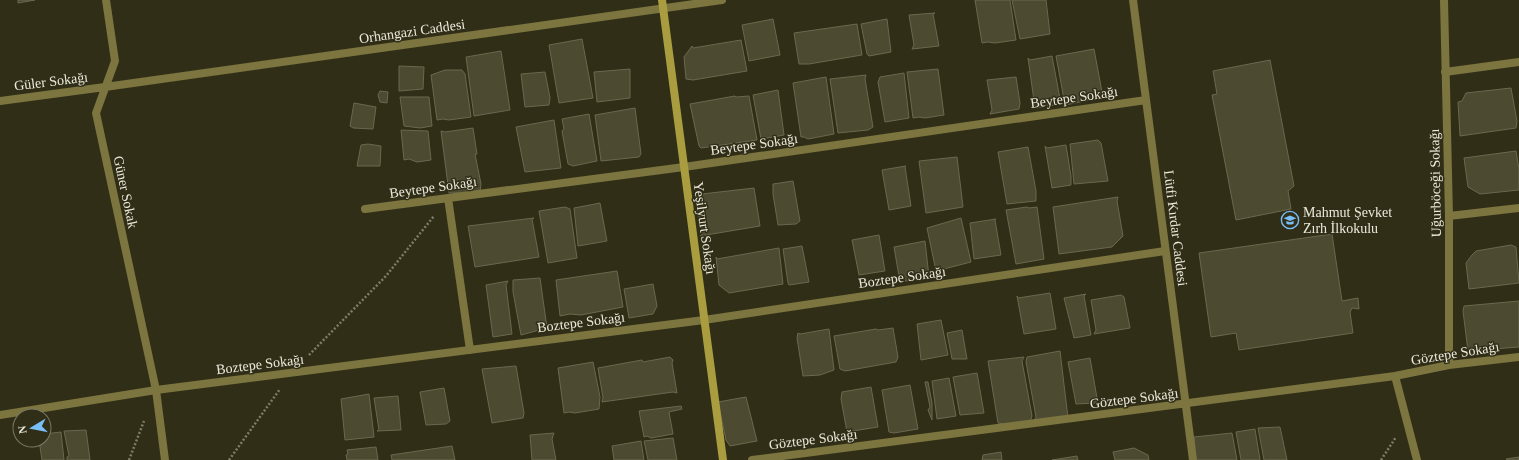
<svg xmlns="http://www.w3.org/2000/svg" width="1519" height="460" viewBox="0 0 1519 460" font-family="'Times New Roman',serif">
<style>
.building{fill:#4d4a32;stroke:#6b684f}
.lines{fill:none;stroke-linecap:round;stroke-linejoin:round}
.path{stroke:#7f7c69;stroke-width:2.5;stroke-dasharray:2 2;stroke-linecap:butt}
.street{stroke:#7c753f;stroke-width:8}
.secondary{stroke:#a99d40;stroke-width:8}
.labels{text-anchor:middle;stroke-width:3;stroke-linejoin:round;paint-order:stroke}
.street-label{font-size:14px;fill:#ebe9db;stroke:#312e17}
.poi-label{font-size:14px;fill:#ebe9db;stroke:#312e17;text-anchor:start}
</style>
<rect width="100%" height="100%" fill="#312e17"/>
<path class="building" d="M 18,0 L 35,0 L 18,3 Z
M 975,0 L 1010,0 L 1016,40 L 995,43 L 988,42 L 982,43 Z
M 1012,0 L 1046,0 L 1050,34 L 1020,39 Z
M 935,13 L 933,14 L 939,46 L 912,49 L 914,45 L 909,15 Z
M 773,19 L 780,55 L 749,61 L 742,25 Z
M 887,19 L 891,52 L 869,56 L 867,54 L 861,24 Z
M 857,24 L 862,55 L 809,64 L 799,64 L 794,33 Z
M 582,39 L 593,98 L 559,103 L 549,45 Z
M 741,40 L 747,71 L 693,80 L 686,79 L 684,57 L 692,46 L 693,48 Z
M 1094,49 L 1102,92 L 1095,99 L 1065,105 L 1056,56 Z
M 501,51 L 510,110 L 474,116 L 466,57 Z
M 1052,56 L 1061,104 L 1035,108 L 1028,58 L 1030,60 Z
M 1270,60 L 1294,186 L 1288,191 L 1291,209 L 1236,220 L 1212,95 L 1217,94 L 1213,71 Z
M 399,66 L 424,67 L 423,89 L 399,91 Z
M 630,69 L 630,98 L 597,102 L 594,72 Z
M 938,69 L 944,115 L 925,118 L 919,117 L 913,118 L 907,72 Z
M 445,70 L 462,70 L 465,74 L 471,117 L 449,120 L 443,119 L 437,120 L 431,75 Z
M 545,72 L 550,98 L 549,105 L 525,107 L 521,74 Z
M 904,73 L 909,118 L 885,122 L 878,82 L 880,77 Z
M 866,75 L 865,79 L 873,127 L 868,130 L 838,133 L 830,79 Z
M 826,77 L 834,134 L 808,139 L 804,137 L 801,137 L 793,83 Z
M 1016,77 L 1020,103 L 1019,109 L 990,114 L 992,110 L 987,80 Z
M 1511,88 L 1517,121 L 1516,128 L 1460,136 L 1458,102 L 1462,101 L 1466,93 Z
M 778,90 L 784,135 L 761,139 L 753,95 Z
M 380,91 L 388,92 L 387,103 L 380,102 L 378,95 Z
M 735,96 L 736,97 L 749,96 L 757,140 L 701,148 L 699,146 L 690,104 Z
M 400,97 L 429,97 L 432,126 L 420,128 L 404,126 Z
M 354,103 L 376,107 L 373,129 L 353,128 L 350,126 Z
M 635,108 L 641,154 L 639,157 L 601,161 L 595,115 Z
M 589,114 L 597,161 L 573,166 L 568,164 L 562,131 L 564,129 L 562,119 Z
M 554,120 L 561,168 L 525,172 L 516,127 Z
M 473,128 L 477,154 L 475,154 L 481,184 L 480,192 L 449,193 L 441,131 L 445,132 Z
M 401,130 L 428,131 L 431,160 L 417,162 L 409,159 L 404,160 Z
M 1098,140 L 1101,143 L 1108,181 L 1074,184 L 1070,144 Z
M 368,144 L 381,146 L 380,166 L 357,166 L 361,145 Z
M 1066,145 L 1071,176 L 1071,185 L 1052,188 L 1045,146 L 1047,148 Z
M 1028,147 L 1036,191 L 1036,201 L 1007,204 L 998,152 Z
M 1516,151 L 1519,169 L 1519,190 L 1480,194 L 1468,187 L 1464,158 Z
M 957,157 L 963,207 L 926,213 L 919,161 Z
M 906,166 L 905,167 L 911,206 L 889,210 L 882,170 Z
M 793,181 L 800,221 L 796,224 L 778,225 L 773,194 L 773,184 Z
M 754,188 L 760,226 L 700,236 L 702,235 L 697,205 L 702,194 Z
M 1118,197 L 1117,201 L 1123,236 L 1112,247 L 1059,254 L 1053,207 Z
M 600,203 L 607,241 L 578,246 L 574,208 Z
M 565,207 L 570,209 L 577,258 L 548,263 L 539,211 Z
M 1027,207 L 1029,208 L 1037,207 L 1044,259 L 1016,264 L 1006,210 Z
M 534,218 L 532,219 L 539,257 L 475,267 L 468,226 Z
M 961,218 L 971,262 L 936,271 L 927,228 Z
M 996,219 L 995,220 L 1001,255 L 974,259 L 970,223 Z
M 1332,234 L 1342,301 L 1358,298 L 1359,309 L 1352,308 L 1350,312 L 1353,333 L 1239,350 L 1236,333 L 1211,337 L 1199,253 Z
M 879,235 L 885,271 L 859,275 L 852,240 Z
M 925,241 L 929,277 L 900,282 L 894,247 Z
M 1511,245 L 1516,247 L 1519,283 L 1469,289 L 1466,263 L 1472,255 L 1476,251 Z
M 802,246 L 809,282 L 789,285 L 788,283 L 783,249 Z
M 779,248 L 783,284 L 729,293 L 719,285 L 716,257 L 717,259 Z
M 617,271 L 623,307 L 581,315 L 570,314 L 560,316 L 556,280 Z
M 540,278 L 547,328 L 521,335 L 513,292 L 513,280 Z
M 508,281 L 506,285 L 512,334 L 493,337 L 486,285 Z
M 653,284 L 657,306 L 653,314 L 629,318 L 624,289 Z
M 1050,293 L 1056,329 L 1024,334 L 1017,296 L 1018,298 Z
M 1086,294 L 1084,296 L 1091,335 L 1074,338 L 1064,298 Z
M 1121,295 L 1124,297 L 1130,328 L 1094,334 L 1096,330 L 1091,300 Z
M 1519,301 L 1519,347 L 1468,351 L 1463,311 L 1464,306 Z
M 941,320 L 948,355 L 921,360 L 917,324 Z
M 893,328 L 898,357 L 896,362 L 845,371 L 840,369 L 834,336 L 876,329 L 878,330 Z
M 829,329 L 834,370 L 820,375 L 803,376 L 797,338 L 798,333 L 800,334 Z
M 962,330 L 967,359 L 952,359 L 947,333 Z
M 1060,351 L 1068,418 L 1034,421 L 1036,417 L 1026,362 L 1027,357 Z
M 670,357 L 673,360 L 672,363 L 677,393 L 673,392 L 602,402 L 603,398 L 598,368 L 642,360 L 643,362 Z
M 1024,357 L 1022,361 L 1032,416 L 1030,422 L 1009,425 L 998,423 L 988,361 Z
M 1090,358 L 1097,398 L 1096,403 L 1076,404 L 1068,362 Z
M 593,362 L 600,397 L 599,409 L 575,413 L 569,412 L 564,413 L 558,368 Z
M 516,366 L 524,413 L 523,418 L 492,423 L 482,369 Z
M 977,373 L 984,413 L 960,415 L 953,377 Z
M 949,378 L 956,416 L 937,419 L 932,381 Z
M 925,382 L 928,382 L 932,403 L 932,420 L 928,410 L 930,407 Z
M 910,385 L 918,429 L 894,433 L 889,432 L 882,390 Z
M 871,387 L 878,427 L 847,432 L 841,399 L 842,392 Z
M 444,388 L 450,421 L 446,424 L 426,425 L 420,392 Z
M 369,394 L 374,437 L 345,440 L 341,399 Z
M 398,396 L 401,430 L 377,431 L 379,430 L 374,398 Z
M 746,397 L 757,441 L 730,446 L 726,440 L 718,402 Z
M 681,406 L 682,409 L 669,412 L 673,434 L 651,438 L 647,436 L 644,437 L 639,411 Z
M 1280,427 L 1287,460 L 1264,460 L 1258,428 Z
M 1255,429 L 1260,460 L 1241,460 L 1236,432 Z
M 86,430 L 90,460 L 67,460 L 67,457 L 69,456 L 64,431 Z
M 61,432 L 64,460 L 42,460 L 39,440 L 44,440 L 44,434 Z
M 554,433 L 552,439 L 556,460 L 532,460 L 530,435 Z
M 1232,433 L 1237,460 L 1196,460 L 1194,437 Z
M 673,438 L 677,460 L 648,460 L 644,441 Z
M 641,441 L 644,460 L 614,460 L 612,446 Z
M 452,446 L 455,460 L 392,460 L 391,455 Z
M 376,447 L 378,460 L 347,460 L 346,455 L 348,454 L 347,450 Z
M 1134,448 L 1148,455 L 1149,460 L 1115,460 L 1113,452 Z
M 1001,452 L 1002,460 L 982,460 L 983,455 Z
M 1077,456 L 1078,460 L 1052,460 Z
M 1519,457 L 1519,460 L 1507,460 L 1506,459 Z"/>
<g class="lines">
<path class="path" d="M 309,355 L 386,276 L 434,216
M 129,460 L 144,421
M 229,460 L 280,389
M 1381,460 L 1396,437"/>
<path class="street" d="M 106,0 L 115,61 L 96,113 L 156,390 L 165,460
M 1133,0 L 1193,460
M 1444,0 L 1449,216 L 1449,365
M 1445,72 L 1519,62
M 0,101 L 105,87 L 722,0
M 448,198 L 470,350
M 365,209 L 684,167 L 1146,100
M 1449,216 L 1519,208
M 1395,376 L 1417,460
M 0,415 L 156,390 L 704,320 L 1165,251
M 752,460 L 1395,376 L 1449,365 L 1519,357"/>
<path class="secondary" d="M 662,0 L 723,460"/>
</g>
<defs>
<symbol id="school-ring" viewBox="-11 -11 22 22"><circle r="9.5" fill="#312e17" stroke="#78bff8" stroke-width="1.5"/><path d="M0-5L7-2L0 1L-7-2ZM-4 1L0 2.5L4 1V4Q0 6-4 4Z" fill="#78bff8"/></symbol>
</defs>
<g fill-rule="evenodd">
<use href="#school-ring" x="1280" y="210" width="20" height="20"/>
</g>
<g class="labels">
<g class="street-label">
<text transform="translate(412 31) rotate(-8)" y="5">Orhangazi Caddesi</text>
<text transform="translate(51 81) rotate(-7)" y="5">Güler Sokağı</text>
<text transform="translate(1074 97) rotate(-8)" y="5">Beytepe Sokağı</text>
<text transform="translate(754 144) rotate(-8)" y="5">Beytepe Sokağı</text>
<text transform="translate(1435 183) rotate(-91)" y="5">Uğurböceği Sokağı</text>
<text transform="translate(433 187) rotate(-8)" y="5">Beytepe Sokağı</text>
<text transform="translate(126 192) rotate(78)" y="5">Güner Sokak</text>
<text transform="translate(705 228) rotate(82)" y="5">Yeşilyurt Sokağı</text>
<text transform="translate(1176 228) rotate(83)" y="5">Lütfi Kırdar Caddesi</text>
<text transform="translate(902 277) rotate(-8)" y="5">Boztepe Sokağı</text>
<text transform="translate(581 322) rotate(-7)" y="5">Boztepe Sokağı</text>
<text transform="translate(1455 353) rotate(-9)" y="5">Göztepe Sokağı</text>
<text transform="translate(260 364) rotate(-7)" y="5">Boztepe Sokağı</text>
<text transform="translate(1134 398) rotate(-7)" y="5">Göztepe Sokağı</text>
<text transform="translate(813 439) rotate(-7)" y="5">Göztepe Sokağı</text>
</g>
<g class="poi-label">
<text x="1303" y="217">Mahmut Şevket<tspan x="1303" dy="16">Zırh İlkokulu</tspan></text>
</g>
</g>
<g transform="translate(32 428) rotate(260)"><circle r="19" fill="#312e17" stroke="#7b7965"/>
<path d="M0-3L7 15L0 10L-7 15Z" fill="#78bff8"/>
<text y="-6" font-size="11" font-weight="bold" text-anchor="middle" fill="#ebe9db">N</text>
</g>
</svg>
